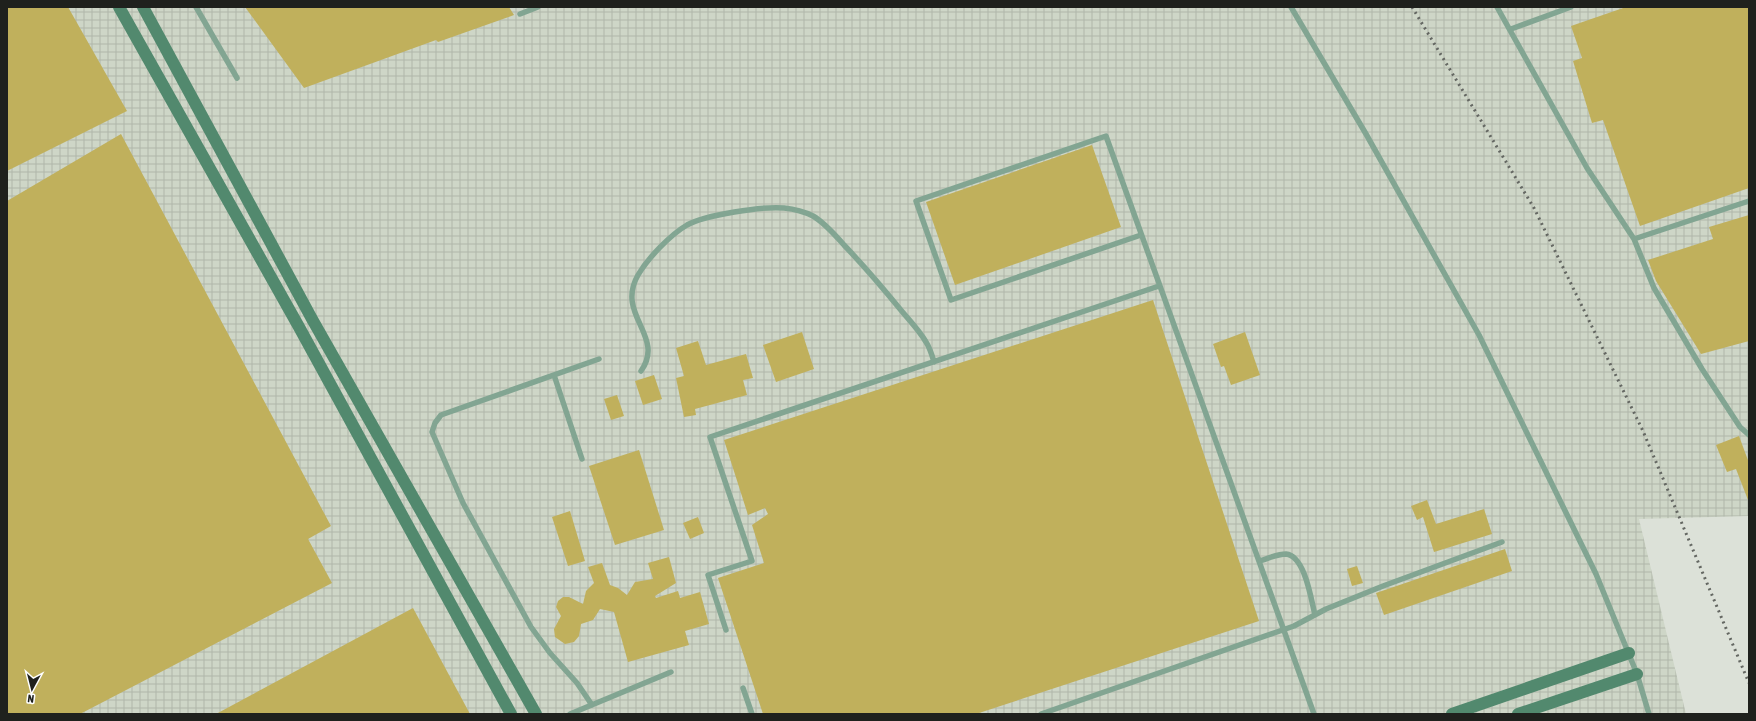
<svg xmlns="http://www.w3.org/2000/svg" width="1756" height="721" viewBox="0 0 1756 721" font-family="'Asap Condensed',sans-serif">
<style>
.industrial{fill:url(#industrial-grid)}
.building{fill:#c0b05c}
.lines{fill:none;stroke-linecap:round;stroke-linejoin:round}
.lane{stroke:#82a592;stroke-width:5.5}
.secondary{stroke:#52896e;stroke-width:12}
.rail{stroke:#646762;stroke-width:3;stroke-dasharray:2 4;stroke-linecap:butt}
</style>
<defs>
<pattern id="industrial-grid" width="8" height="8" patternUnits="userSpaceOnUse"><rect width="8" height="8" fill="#ced6c7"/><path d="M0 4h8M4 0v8" fill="none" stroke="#b0b7aa"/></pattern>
</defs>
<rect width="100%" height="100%" fill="#dce1d8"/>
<path class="industrial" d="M 7,7 L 1749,7 L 1749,516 L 1639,519 L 1686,714 L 7,714 Z"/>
<path class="building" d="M 7,7 L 68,7 L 127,111 L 7,171 Z
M 245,7 L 509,7 L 514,15 L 438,42 L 436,40 L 304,88 Z
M 1626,7 L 1749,7 L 1749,188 L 1640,226 L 1603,120 L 1592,123 L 1573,61 L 1582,58 L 1571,26 Z
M 121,134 L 331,526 L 308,539 L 332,583 L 80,714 L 7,714 L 7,201 Z
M 1092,145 L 1121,227 L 955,285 L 926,202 Z
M 1749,215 L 1749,341 L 1701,354 L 1656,281 L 1648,260 L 1713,239 L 1709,227 Z
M 1153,300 L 1259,621 L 976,714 L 763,714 L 718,578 L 764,563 L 752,525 L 768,514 L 765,508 L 748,515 L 724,440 Z
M 802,332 L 814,369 L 776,382 L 763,345 Z
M 1245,332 L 1260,375 L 1231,385 L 1224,366 L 1221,367 L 1213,344 Z
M 698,341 L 706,365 L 746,354 L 753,378 L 743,380 L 747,395 L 695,409 L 696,415 L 684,417 L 676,378 L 684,376 L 676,348 Z
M 654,375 L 662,399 L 643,405 L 635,381 Z
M 617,395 L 624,416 L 611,420 L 604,399 Z
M 1739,436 L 1749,463 L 1748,500 L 1736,469 L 1727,472 L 1716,445 Z
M 639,450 L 664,530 L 615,545 L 589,466 Z
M 1427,500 L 1436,524 L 1484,509 L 1492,534 L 1434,552 L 1423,517 L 1417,520 L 1411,506 Z
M 570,511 L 585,561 L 568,566 L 552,517 Z
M 698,517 L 704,533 L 690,539 L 683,523 Z
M 1505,549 L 1512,571 L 1384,615 L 1376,593 Z
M 669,557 L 676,583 L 655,596 L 656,598 L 678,591 L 680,598 L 700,592 L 709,624 L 685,631 L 689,645 L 628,662 L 614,612 L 600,609 L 593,620 L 581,624 L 579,636 L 574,642 L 565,644 L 555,637 L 554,629 L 561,616 L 556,607 L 558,601 L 563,597 L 569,597 L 583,604 L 586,591 L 594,583 L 588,567 L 602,563 L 610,585 L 618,588 L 627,595 L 635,582 L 653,579 L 648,563 Z
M 1357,566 L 1363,583 L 1352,586 L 1347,569 Z
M 413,608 L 470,714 L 216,714 Z"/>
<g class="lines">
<path class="lane" d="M 196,7 L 237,78
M 1291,7 L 1366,134 L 1479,335 L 1596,574 L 1637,674 L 1649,714
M 1497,7 L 1587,168 L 1634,239 L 1654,288 L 1702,369 L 1740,427 L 1749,435
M 520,14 L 538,7
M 1511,29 L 1571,7
M 1141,235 L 951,300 L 916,201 L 1106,136 L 1314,714
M 1634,239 L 1749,201
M 641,371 C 666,336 615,315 638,275 C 648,258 670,235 687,225 C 705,215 763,206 784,208 C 794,209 805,212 813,216 C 825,223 835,235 844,245 C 864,266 882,287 900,309 C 909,320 919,330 926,342 C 930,348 932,355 934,362
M 554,375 L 582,459
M 1259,561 C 1267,559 1277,554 1286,554 C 1305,556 1311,599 1315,615
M 726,630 L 708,575 L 752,561 L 710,437 L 1159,286
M 743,688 L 752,714
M 592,705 L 577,683 L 550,653 L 531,627 L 463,503 L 432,432 L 435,423 L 441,415 L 599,359
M 570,714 L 671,672
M 1041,714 L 1294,626 L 1326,609 L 1383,586 L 1502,542"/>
<path class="secondary" d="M 119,7 L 299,327 L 511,714
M 143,7 L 312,319 L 536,714
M 1452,714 L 1629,653
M 1518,714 L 1637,674"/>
<path class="rail" d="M 1412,7 L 1534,208 L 1643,431 L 1749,683"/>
</g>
<rect width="1756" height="721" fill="none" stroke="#1f211d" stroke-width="16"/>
<g transform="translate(32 689) rotate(187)" stroke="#ffffff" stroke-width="3" paint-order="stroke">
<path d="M0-3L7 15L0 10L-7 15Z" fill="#1f211d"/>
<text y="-6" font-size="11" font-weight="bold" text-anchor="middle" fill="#1f211d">N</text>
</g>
</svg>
